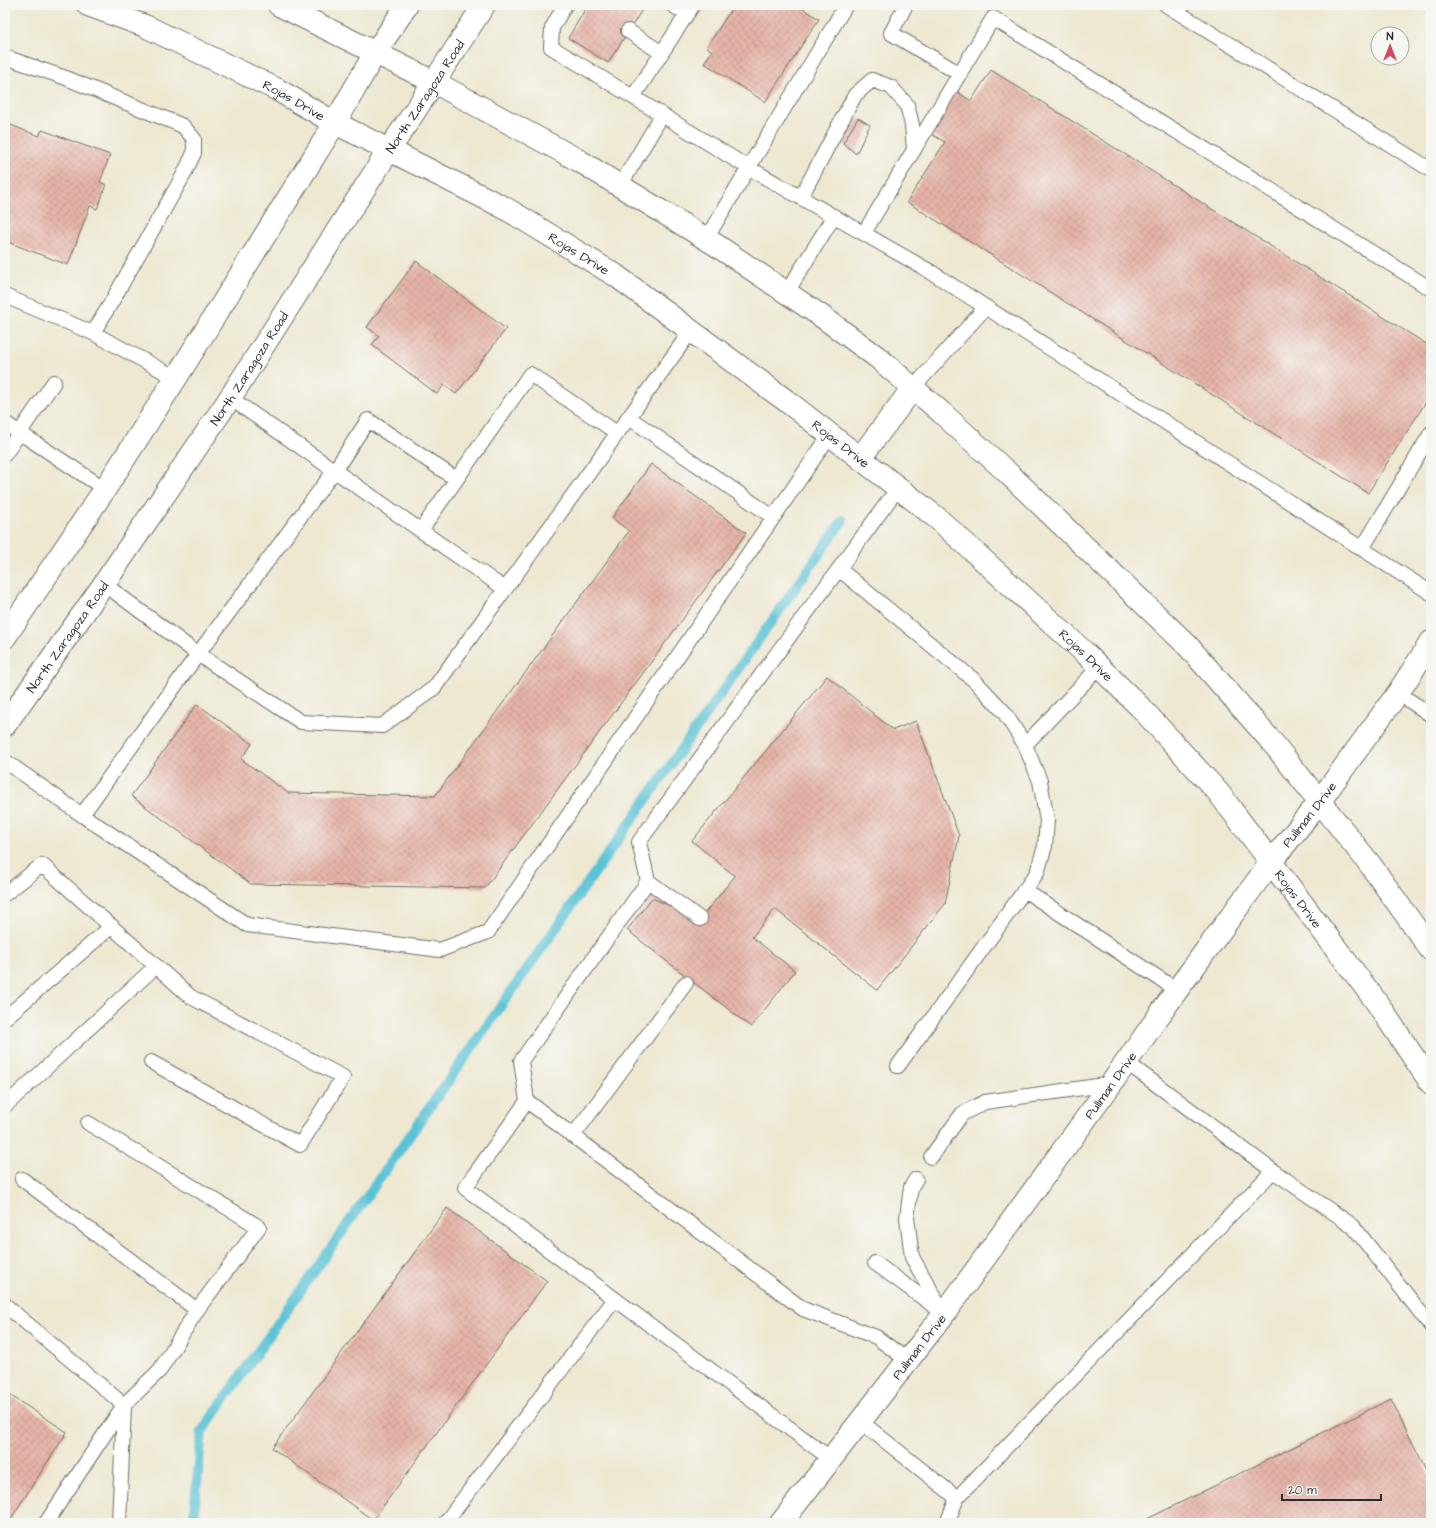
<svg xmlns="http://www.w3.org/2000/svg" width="1436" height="1528" viewBox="0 0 1436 1528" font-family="'Architects Daughter',sans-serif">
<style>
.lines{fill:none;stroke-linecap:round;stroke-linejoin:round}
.stream{stroke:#59c2d6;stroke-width:10}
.building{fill:url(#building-cross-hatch)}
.service-casing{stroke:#6f6d65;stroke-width:16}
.tertiary-casing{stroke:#6f6d65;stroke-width:24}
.secondary-casing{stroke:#6f6d65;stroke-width:24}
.service{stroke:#fff;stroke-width:14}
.tertiary{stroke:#fff;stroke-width:22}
.secondary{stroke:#fff;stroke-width:22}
.labels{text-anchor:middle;stroke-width:3;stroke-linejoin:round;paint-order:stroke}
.street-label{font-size:13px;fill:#2b2b2b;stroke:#f6f6f2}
</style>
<defs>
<pattern id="building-cross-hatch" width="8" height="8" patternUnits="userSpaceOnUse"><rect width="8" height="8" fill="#e6b4a7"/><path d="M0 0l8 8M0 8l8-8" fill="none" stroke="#c59b90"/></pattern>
</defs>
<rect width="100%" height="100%" fill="#f6f6f2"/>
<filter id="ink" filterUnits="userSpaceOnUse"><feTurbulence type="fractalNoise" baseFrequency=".025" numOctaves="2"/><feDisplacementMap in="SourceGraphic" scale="8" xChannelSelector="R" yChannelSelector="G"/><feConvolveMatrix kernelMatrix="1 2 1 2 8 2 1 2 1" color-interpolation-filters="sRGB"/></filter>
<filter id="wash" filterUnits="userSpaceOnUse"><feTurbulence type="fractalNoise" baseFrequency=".012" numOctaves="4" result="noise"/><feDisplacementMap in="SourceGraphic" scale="16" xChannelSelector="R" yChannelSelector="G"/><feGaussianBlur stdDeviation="0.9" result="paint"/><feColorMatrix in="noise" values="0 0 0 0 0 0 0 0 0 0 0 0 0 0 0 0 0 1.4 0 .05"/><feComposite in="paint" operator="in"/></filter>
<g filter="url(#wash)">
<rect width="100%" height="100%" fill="#eee8d1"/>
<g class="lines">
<path class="stream" d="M 193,1523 L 202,1431 L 843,520"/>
</g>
<g id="blocks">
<path class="building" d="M 588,5 L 645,5 L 608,63 L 568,38 Z
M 734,5 L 797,5 L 819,19 L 765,102 L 704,63 L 712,51 L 707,47 Z
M 991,70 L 1431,347 L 1431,394 L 1368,493 L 907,202 L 945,142 L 931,134 L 955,90 L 971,101 Z
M 858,118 L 870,125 L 856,154 L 843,143 Z
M 8,124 L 39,136 L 42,130 L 110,155 L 100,182 L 106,185 L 97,209 L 90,206 L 68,265 L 5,241 L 5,133 Z
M 416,261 L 506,329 L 456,394 L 444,385 L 437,394 L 372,345 L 379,336 L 367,327 Z
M 651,464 L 746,533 L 485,888 L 251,884 L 131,796 L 197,704 L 252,744 L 241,759 L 288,793 L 435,796 L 629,531 L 612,518 Z
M 827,676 L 893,730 L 916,721 L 959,836 L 945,904 L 877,990 L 775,909 L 752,937 L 795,971 L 751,1027 L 627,930 L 652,898 L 700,919 L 735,876 L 692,841 Z
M 447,1208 L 547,1281 L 373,1520 L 272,1448 Z
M 5,1392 L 67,1432 L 8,1523 L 5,1523 Z
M 1391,1399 L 1431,1480 L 1431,1523 L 1139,1523 Z"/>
</g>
</g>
<g filter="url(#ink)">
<use href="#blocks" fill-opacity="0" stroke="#6f6d65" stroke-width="1"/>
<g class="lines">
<defs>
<path id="service" d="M 565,5 L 552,28 L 551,47 L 749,168 L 931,272 L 1431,593
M 672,5 L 687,14
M 906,5 L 891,33 L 960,74
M 1166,5 L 1431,170
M 628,31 L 662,53
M 5,57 L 66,78 L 183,126 L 194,139 L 194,153 L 183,176 L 111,303 L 93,333 L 5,296
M 633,97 L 693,5
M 620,186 L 662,115
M 801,197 L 855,95 L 872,80 L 891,87 L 907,105 L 912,125 L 914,150
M 864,233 L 993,18 L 1431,289
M 706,239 L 846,5
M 787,292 L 834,216
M 93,333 L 176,378
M 913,388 L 986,307
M 230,398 L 505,589
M 628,417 L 773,517
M 5,423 L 105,489
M 5,454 L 54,382
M 421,530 L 530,374 L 617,433
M 1362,549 L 1431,433
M 839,569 L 975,681 L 1004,712 L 1025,745 L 1040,781 L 1047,820 L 1045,846 L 1037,873 L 898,1066
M 104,584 L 198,654 L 301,722 L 382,726 L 434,688 L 691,331
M 1398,693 L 1431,715
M 1025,745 L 1099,667
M 5,761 L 82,815 L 247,925 L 440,950 L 488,932 L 830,435
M 82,815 L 198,654 L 335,470 L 368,420 L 456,479
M 648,881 L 700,919
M 1024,890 L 1177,990
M 5,894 L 42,865 L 156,966
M 5,1018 L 112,926
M 527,1101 L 803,1309 L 876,1337 L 907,1360
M 5,1106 L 156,966 L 191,997 L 343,1077 L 300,1145 L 151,1062
M 573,1136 L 686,983
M 931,1157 L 962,1114 L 985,1102 L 1111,1084
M 1273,1171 L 1353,1226 L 1431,1326
M 22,1179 L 197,1310
M 916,1179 L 911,1187 L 907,1218 L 912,1257 L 944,1314
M 875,1263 L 941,1311
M 5,1305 L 124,1405
M 860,1421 L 957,1498 L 1273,1171 L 1126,1062
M 831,1459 L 465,1188 L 527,1101 L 521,1061 L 648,881 L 639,842 L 898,488
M 46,1523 L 124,1405 L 160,1370 L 197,1310 L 259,1227 L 88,1123
M 119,1523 L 124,1406
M 445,1523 L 615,1299
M 947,1523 L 957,1498"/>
<g id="tertiary">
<path id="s1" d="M 781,1523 L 944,1314 L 1111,1084 L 1177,990 L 1271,862 L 1319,802 L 1398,693 L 1431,642"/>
</g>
<g id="secondary">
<path id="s2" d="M 88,5 L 145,26 L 276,89 L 335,123 L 505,208 L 615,275 L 788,402 L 937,518 L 1084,652 L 1141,708 L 1218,792 L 1375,1000 L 1431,1083"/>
<path d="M 279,5 L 434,82 L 578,160 L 716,245 L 824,318 L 877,357 L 942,413 L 1009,474 L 1187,645 L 1272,742 L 1369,863 L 1431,950"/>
<path d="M 860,458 L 913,388"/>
<path d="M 5,637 L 105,489 L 176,378 L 335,123 L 375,53 L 407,5"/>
<path id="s3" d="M 5,725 L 104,584 L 230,398 L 389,150 L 434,82 L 484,5"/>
</g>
</defs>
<use href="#service" class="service-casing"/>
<use href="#tertiary" class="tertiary-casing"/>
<use href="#secondary" class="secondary-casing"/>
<use href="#service" class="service"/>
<use href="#tertiary" class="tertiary"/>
<use href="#secondary" class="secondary"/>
</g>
</g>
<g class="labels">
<g class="street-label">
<text dy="5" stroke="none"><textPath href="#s3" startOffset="756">North Zaragoza Road</textPath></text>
<text dy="5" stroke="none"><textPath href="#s2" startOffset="227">Rojas Drive</textPath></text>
<text dy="5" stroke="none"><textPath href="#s2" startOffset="551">Rojas Drive</textPath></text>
<text dy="5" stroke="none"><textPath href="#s3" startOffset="432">North Zaragoza Road</textPath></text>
<text dy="5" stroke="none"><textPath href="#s2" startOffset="875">Rojas Drive</textPath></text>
<text dy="5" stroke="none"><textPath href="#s3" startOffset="108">North Zaragoza Road</textPath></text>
<text dy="5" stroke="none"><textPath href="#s2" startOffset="1199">Rojas Drive</textPath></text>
<text dy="5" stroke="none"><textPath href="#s1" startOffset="884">Pullman Drive</textPath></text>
<text dy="5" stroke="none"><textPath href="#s2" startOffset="1523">Rojas Drive</textPath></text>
<text dy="5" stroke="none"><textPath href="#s1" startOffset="548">Pullman Drive</textPath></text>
<text dy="5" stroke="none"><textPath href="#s1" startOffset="224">Pullman Drive</textPath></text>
</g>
</g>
<rect width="1436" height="1528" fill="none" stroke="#f6f6f2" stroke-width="20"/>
<g transform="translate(1390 46)"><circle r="19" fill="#f6f6f2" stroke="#a5a5a2"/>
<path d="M0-3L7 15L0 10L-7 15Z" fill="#d1495b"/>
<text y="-6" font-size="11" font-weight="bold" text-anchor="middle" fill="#2b2b2b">N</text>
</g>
<path d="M1282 1494v6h99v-6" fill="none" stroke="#2b2b2b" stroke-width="2"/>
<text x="1288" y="1494" font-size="12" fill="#2b2b2b" stroke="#f6f6f2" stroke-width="3" paint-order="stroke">20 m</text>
</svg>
